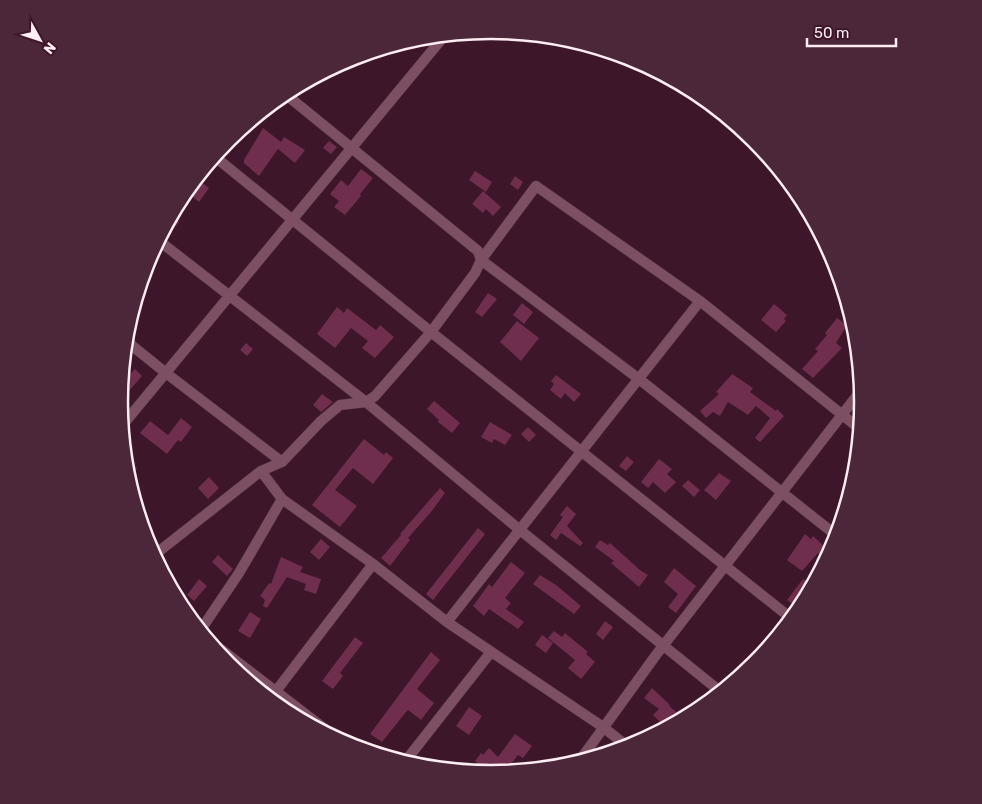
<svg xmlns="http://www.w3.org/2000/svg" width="982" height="804" viewBox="0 0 982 804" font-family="Rubik,sans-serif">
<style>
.building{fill:#6e2e4c}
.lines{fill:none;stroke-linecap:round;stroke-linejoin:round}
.street-casing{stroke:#523442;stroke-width:11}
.street{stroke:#7d4f63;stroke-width:10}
.rim{fill:none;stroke:#fdecf2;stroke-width:2.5}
</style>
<rect width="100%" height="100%" fill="#3d1629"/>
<path class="building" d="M 263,128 L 281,142 L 284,137 L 305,150 L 295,163 L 278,149 L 259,176 L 244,163 L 244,160 Z
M 329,141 L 337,147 L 331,154 L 323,148 Z
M 361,169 L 373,178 L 360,194 L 361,196 L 345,215 L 334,207 L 339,201 L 330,194 L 341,180 L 348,186 Z
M 475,171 L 492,182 L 486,192 L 469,180 Z
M 515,176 L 523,182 L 518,190 L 510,184 Z
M 197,179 L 209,188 L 199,202 L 187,192 Z
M 483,191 L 501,207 L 493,216 L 486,209 L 483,213 L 472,204 Z
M 171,216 L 179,222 L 166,238 L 161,234 Z
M 488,293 L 497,299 L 482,317 L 475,312 Z
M 522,303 L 533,312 L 524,324 L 513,315 Z
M 774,304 L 787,315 L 784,319 L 786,321 L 776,332 L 761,320 Z
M 337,307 L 344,313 L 347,308 L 376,330 L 380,325 L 394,337 L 375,358 L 362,348 L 368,341 L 351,328 L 335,348 L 317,334 Z
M 837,318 L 847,325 L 836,343 L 842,348 L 813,378 L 802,369 L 818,351 L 815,349 L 827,335 L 825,333 Z
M 517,321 L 539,338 L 521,361 L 500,342 Z
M 246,343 L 253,349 L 247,356 L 240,350 Z
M 135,369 L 142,376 L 128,392 L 121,384 Z
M 732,374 L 753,388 L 750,392 L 776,411 L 777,409 L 784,416 L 760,442 L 755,438 L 770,418 L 756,406 L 748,415 L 728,402 L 720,416 L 713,412 L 706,418 L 700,411 L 719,394 L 716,392 Z
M 556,375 L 581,394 L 574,402 L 565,393 L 561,399 L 550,390 L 554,384 L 551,381 Z
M 322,394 L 333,402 L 321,412 L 313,405 Z
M 434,401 L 460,423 L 452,433 L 438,422 L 439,420 L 427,409 Z
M 181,418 L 192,427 L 181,442 L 178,440 L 167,454 L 140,433 L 150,421 L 168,435 Z
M 490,422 L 512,435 L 505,445 L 494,439 L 492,443 L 481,437 Z
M 528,427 L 536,435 L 529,442 L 521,434 Z
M 364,439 L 384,455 L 386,452 L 393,458 L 373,484 L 353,468 L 335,490 L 357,506 L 340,527 L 312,505 Z
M 627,456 L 634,462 L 626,471 L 619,466 Z
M 125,459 L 137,468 L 128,481 L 126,474 Z
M 659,459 L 672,469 L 667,474 L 676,482 L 665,493 L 653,482 L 648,488 L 641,482 Z
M 719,473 L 731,481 L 716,500 L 704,490 Z
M 209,477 L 219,488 L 208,499 L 198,488 Z
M 688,480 L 700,490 L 694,497 L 682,486 Z
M 440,488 L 445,493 L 431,512 L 408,538 L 410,540 L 390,566 L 381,558 L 401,535 L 400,534 Z
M 567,506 L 576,514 L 567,526 L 583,543 L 580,546 L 561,533 L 556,540 L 550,535 L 563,517 L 560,515 Z
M 478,528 L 485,534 L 433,600 L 426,594 Z
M 805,534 L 811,539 L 813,536 L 827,549 L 821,556 L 818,553 L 802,571 L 787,560 Z
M 321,539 L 330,547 L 319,560 L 310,552 Z
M 600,540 L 608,545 L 610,543 L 640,570 L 648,575 L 639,587 L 611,563 L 614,561 L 595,547 Z
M 218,555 L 233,569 L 227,576 L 212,562 Z
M 281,557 L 303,567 L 300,572 L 321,579 L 316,594 L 304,590 L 306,584 L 287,577 L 267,608 L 263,606 L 265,600 L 260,596 L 269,583 L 271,584 Z
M 511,562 L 525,573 L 505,598 L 511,603 L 506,609 L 524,622 L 518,629 L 489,609 L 484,616 L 473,606 L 489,584 L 492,587 Z
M 674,568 L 696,586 L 676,613 L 668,607 L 678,594 L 664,582 Z
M 540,575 L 556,585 L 581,606 L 574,614 L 533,584 Z
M 199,579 L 207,586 L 194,601 L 187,595 Z
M 803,579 L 810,584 L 794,605 L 787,600 Z
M 250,612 L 261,619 L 250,638 L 238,631 Z
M 605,621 L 613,627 L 603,640 L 596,634 Z
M 554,631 L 562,637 L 565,633 L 588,652 L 586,654 L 595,662 L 581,679 L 568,668 L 575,660 L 548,638 Z
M 542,635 L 553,643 L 546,653 L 535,645 Z
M 355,637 L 363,643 L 340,673 L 343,676 L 333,689 L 322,681 Z
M 431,652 L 440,660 L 417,689 L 434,703 L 421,720 L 408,710 L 406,712 L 382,742 L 370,734 Z
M 652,688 L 670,705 L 669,706 L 684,718 L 666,728 L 653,715 L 659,709 L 644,698 Z
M 469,707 L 482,716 L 469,735 L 456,726 Z
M 515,734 L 532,746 L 523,758 L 518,755 L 504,773 L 491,774 L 475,761 L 481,753 L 483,755 L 489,748 L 498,757 Z"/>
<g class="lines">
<defs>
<path id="street" d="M 284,93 L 478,251 L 481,260 L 639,379 L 837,536
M 214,156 L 431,332 L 792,619
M 158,240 L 366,402 L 520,530 L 721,692
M 125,340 L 166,373 L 282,462
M 121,427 L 445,35
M 261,471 L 282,499 L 373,564 L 447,622 L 603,727 L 628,747
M 153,556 L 261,471 L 282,462 L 321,421 L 340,405 L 366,402 L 375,396 L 431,332 L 475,273 L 481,260 L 536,186 L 700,301 L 860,429
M 447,622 L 700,301
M 200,631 L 239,573 L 282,499
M 205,637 L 342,742
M 276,691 L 373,564
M 404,763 L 491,652
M 578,763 L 656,655 L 862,389"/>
</defs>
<use href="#street" class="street-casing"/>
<use href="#street" class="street"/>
</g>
<path d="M0 0H982V804H0ZM128 402a363 363 0 1 1 726 0a363 363 0 1 1-726 0Z" fill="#4c2739" fill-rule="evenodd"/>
<path class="rim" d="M128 402a363 363 0 1 1 726 0a363 363 0 1 1-726 0Z"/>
<g transform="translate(40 40) rotate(130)" stroke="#3d1629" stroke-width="4" paint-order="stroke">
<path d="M0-4L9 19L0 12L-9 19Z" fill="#fdecf2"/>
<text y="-8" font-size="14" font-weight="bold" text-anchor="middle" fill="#fdecf2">N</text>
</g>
<path d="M807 38v8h89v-8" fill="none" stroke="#fdecf2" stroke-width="2.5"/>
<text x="814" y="38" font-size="15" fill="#fdecf2" stroke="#3d1629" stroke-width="4" paint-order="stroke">50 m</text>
</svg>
